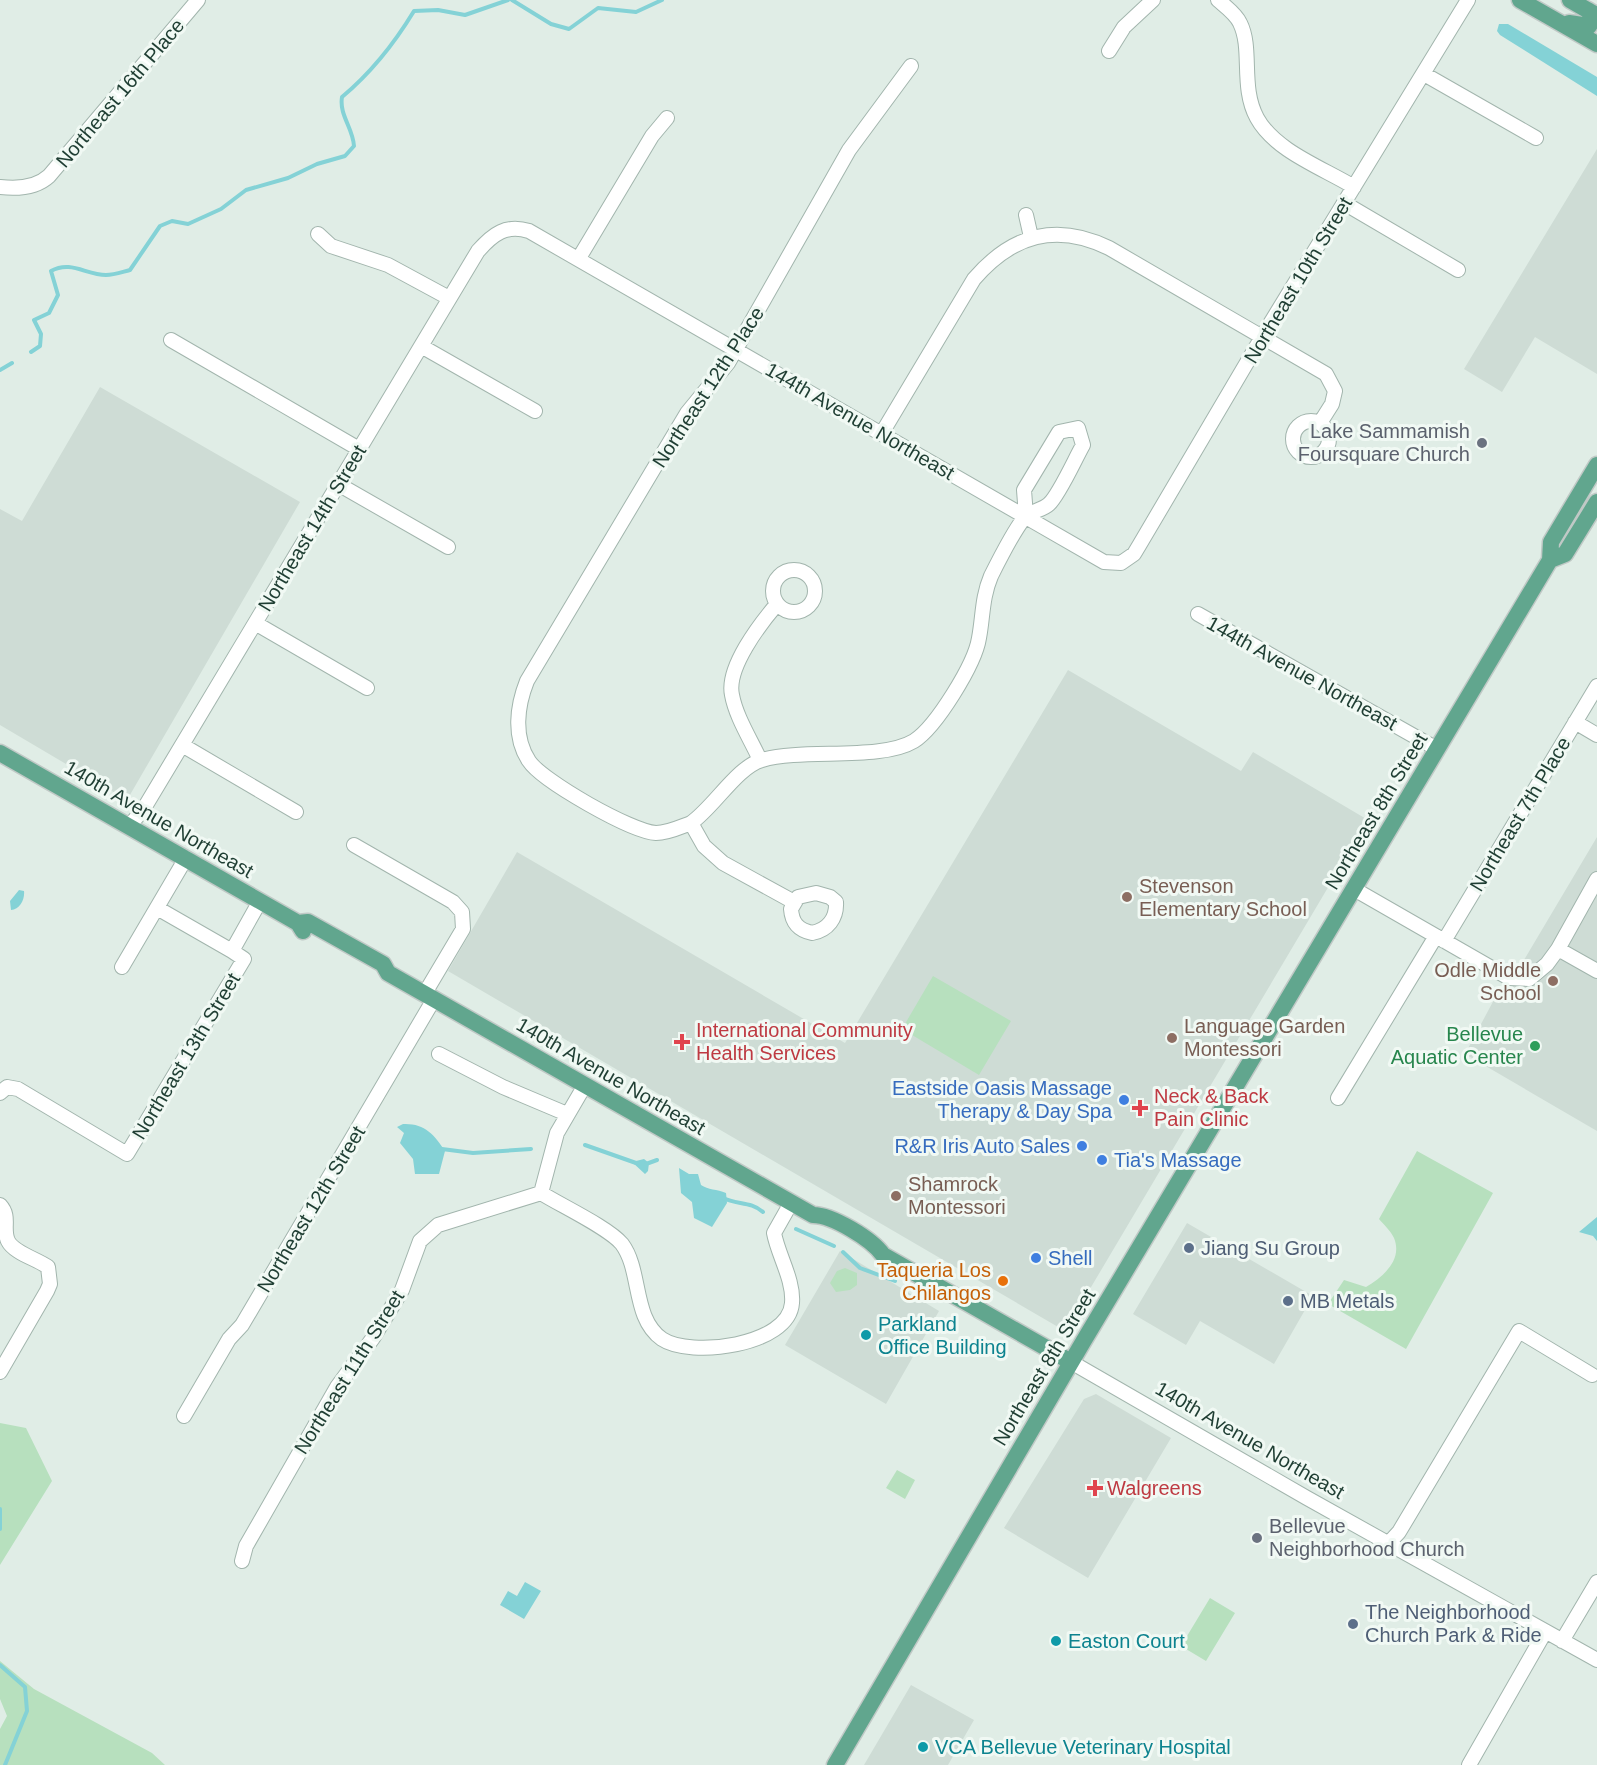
<svg xmlns="http://www.w3.org/2000/svg" width="1597" height="1765" viewBox="0 0 1597 1765" font-family="Arial,sans-serif">
<style>
.built{fill:#cedcd5}
.green{fill:#b7e0be}
.water{fill:#84d2d6}
.lines{fill:none;stroke-linecap:round;stroke-linejoin:round}
.stream{stroke:#84d2d6;stroke-width:4}
.minor-casing{stroke:#a2b5ad;stroke-width:16}
.major-casing{stroke:#c0c9c6;stroke-width:19}
.minor{stroke:#fff;stroke-width:14}
.major{stroke:#61a68e;stroke-width:16}
.worship-dot{fill:#6b7280;stroke:#f1f9f4;stroke-width:2}
.education-dot{fill:#8d6e63;stroke:#f1f9f4;stroke-width:2}
.health-dot{fill:#e0444e;stroke:#f1f9f4;stroke-width:2}
.leisure-dot{fill:#2e9e5b;stroke:#f1f9f4;stroke-width:2}
.shop-dot{fill:#3f7fe0;stroke:#f1f9f4;stroke-width:2}
.service-dot{fill:#5c6f8a;stroke:#f1f9f4;stroke-width:2}
.food-dot{fill:#e8710a;stroke:#f1f9f4;stroke-width:2}
.culture-dot{fill:#0f9aa8;stroke:#f1f9f4;stroke-width:2}
.labels{text-anchor:middle;stroke-width:6;stroke-linejoin:round;paint-order:stroke}
.street-label{font-size:20px;fill:#1f3e33;stroke:#f1f9f4}
.worship-label{font-size:20px;fill:#5b616d;stroke:#f1f9f4;text-anchor:end}
.education-label{font-size:20px;fill:#785e54;stroke:#f1f9f4;text-anchor:start}
.health-label{font-size:20px;fill:#be3a42;stroke:#f1f9f4;text-anchor:start}
.leisure-label{font-size:20px;fill:#27864d;stroke:#f1f9f4;text-anchor:end}
.shop-label{font-size:20px;fill:#366cbe;stroke:#f1f9f4;text-anchor:end}
.service-label{font-size:20px;fill:#4e5e75;stroke:#f1f9f4;text-anchor:start}
.food-label{font-size:20px;fill:#c56008;stroke:#f1f9f4;text-anchor:end}
.culture-label{font-size:20px;fill:#0d838f;stroke:#f1f9f4;text-anchor:start}
</style>
<rect width="100%" height="100%" fill="#e0ede6"/>
<path class="built" d="M 1597,149 L 1597,374 L 1535,337 L 1502,392 L 1464,369 Z
M 100,387 L 300,502 L 127,800 L 0,725 L 0,509 L 22,521 Z
M 1068,670 L 1241,771 L 1253,752 L 1368,820 L 1065,1331 L 448,971 L 517,852 L 845,1043 Z
M 1597,837 L 1597,1131 L 1465,1054 L 1496,996 L 1521,965 Z
M 1187,1223 L 1313,1296 L 1274,1364 L 1200,1321 L 1186,1345 L 1133,1314 Z
M 840,1251 L 939,1311 L 886,1404 L 785,1345 Z
M 1096,1394 L 1171,1438 L 1088,1578 L 1004,1528 L 1084,1399 Z
M 911,1685 L 974,1720 L 948,1765 L 864,1765 Z"/>
<path class="green" d="M 933,976 L 1011,1021 L 979,1075 L 902,1029 Z
M 1417,1151 L 1493,1193 L 1406,1349 L 1328,1304 L 1344,1280 L 1366,1287 C 1383,1277 1403,1260 1394,1238 C 1391,1231 1383,1224 1379,1219 Z
M 845,1268 L 857,1273 L 857,1285 L 850,1290 L 836,1292 L 830,1283 L 837,1271 Z
M 0,1423 L 26,1428 L 52,1481 L 0,1565 Z
M 897,1470 L 915,1480 L 905,1499 L 886,1488 Z
M 1210,1598 L 1235,1613 L 1206,1661 L 1181,1646 Z
M 0,1661 L 34,1689 L 152,1753 L 165,1765 L 0,1765 L 0,1729 L 7,1716 L 0,1699 Z"/>
<path class="water" d="M 1499,24 L 1508,24 L 1597,77 L 1597,96 L 1500,35 L 1497,31 Z
M 19,890 L 24,891 C 25,899 20,910 11,910 L 10,901 Z
M 403,1124 C 424,1123 434,1134 445,1151 L 439,1174 L 415,1174 L 413,1159 L 400,1143 L 404,1133 L 397,1127 Z
M 644,1159 L 649,1163 L 648,1171 L 645,1174 L 632,1162 Z
M 679,1168 L 689,1174 L 698,1174 L 701,1185 C 708,1190 717,1189 726,1193 L 727,1203 L 712,1227 L 694,1218 L 692,1202 L 681,1193 Z
M 1597,1217 L 1597,1241 L 1593,1236 L 1579,1232 Z
M 525,1582 L 541,1591 L 524,1619 L 500,1605 L 508,1591 L 517,1596 Z"/>
<g class="lines">
<path class="stream" d="M 512,0 L 551,24 L 569,29 L 598,8 L 636,12 L 662,0
M 31,352 L 40,346 L 41,334 L 34,320 L 49,313 L 58,295 L 51,271 C 71,260 86,275 106,275 C 114,275 122,272 130,270 L 160,226 L 172,221 L 188,224 L 221,209 L 246,190 L 288,178 L 317,164 L 345,156 L 354,146 C 353,128 339,115 342,97 C 372,72 394,44 414,11 L 438,10 L 465,15 L 508,0
M 0,370 L 12,363
M 585,1145 L 636,1163
M 442,1149 L 473,1153 L 531,1149
M 646,1164 L 657,1160
M 723,1198 C 737,1205 751,1201 763,1212
M 796,1229 L 834,1246
M 843,1252 L 860,1268 L 895,1281
M 0,1509 L 0,1529
M 0,1665 L 25,1687 L 27,1711 L 5,1765"/>
<defs>
<path id="minor" d="M 1218,0 C 1225,6 1236,14 1240,23 C 1253,49 1240,87 1257,118 C 1275,151 1323,168 1354,187
M 1109,51 L 1124,27 L 1153,0
M 1424,74 L 1536,138
M 0,187 C 17,189 36,188 49,176 L 198,0
M 1344,203 L 1458,270
M 1026,215 L 1031,237
M 318,234 L 331,246 L 388,265 L 449,298
M 579,258 L 652,136 L 667,118
M 171,340 L 359,449
M 421,346 L 535,411
M1293 439a18 18 0 1 1 36 0a18 18 0 1 1-36 0Z
M 882,433 L 974,279 C 1012,235 1056,222 1109,248 L 1326,374 L 1335,391 L 1332,404 L 1320,423
M 338,484 L 448,547
M773 591a21 21 0 1 1 42 0a21 21 0 1 1-42 0Z
M 1198,614 L 1437,749
M 255,623 L 367,688
M 1575,722 L 1597,735
M 182,745 L 296,812
M 760,760 C 751,740 736,717 732,695 C 726,668 760,624 777,604
M 691,823 C 714,807 737,767 762,760 C 803,748 881,761 914,741 C 936,727 975,664 979,638 C 983,617 982,597 991,576 C 999,560 1014,530 1025,517 C 1031,511 1043,510 1049,504 C 1059,495 1075,459 1083,445 L 1078,428 L 1059,432 L 1024,490 L 1026,516
M 129,826 L 143,810 L 478,251 C 493,234 506,224 529,231 L 1104,562 L 1121,563 L 1134,554 L 1140,544 L 1262,337 L 1468,0
M 354,845 L 453,902 L 462,912 L 463,929 L 425,993
M 1354,889 L 1509,978 L 1529,979 L 1547,964 L 1558,949 L 1597,971
M 816,893 L 830,897 L 836,902 C 837,918 828,930 812,933 C 798,930 792,923 791,909 L 798,897 Z
M 794,902 L 723,863 L 704,846 L 691,823 C 680,827 668,833 656,833 C 632,832 542,781 529,761 C 513,737 517,706 527,681 L 687,413 L 728,363 L 849,150 L 911,66
M 157,908 L 232,951
M 1444,941 L 1597,686
M 1558,949 L 1597,879
M 122,967 L 186,858
M 439,1054 L 503,1087 L 567,1114
M 0,1093 L 7,1087 L 18,1089 L 127,1154 L 244,959 L 232,951 L 260,901
M 1338,1098 L 1436,936
M 541,1193 C 560,1205 609,1228 622,1244 C 642,1271 632,1318 662,1339 C 690,1358 789,1346 792,1303 C 794,1280 778,1255 774,1233 L 791,1203
M 0,1205 C 11,1217 2,1228 8,1241 C 14,1253 37,1259 48,1267 L 50,1284 L 47,1291 L 0,1372
M 1071,1362 L 1307,1498 L 1597,1660
M 184,1416 L 229,1339 L 242,1325 L 434,999
M 1388,1544 L 1399,1532 L 1519,1331 L 1592,1375
M 242,1561 L 246,1546 L 337,1387 L 373,1338 L 402,1290 L 420,1241 L 438,1225 L 541,1193 L 557,1133 L 585,1085
M 1562,1641 L 1597,1582
M 1469,1765 L 1545,1632"/>
<path id="major" d="M 1520,0 L 1597,44
M 1570,0 L 1596,15
M 1569,23 L 1589,26 L 1593,20 L 1588,10
M 1550,560 L 1565,554 L 1597,502
M 0,753 L 298,923 L 303,931
M 298,923 L 308,922 L 383,964 L 388,973 L 813,1215 C 832,1215 872,1239 883,1255 L 1071,1362
M 835,1765 L 1083,1342 L 1550,560 L 1551,542 L 1597,465"/>
</defs>
<use href="#minor" class="minor-casing"/>
<use href="#major" class="major-casing"/>
<use href="#minor" class="minor"/>
<use href="#major" class="major"/>
</g>
<g class="worship-dot">
<circle cx="1482" cy="443" r="6"/>
<circle cx="1257" cy="1538" r="6"/>
</g>
<g class="education-dot">
<circle cx="1127" cy="897" r="6"/>
<circle cx="1553" cy="981" r="6"/>
<circle cx="1172" cy="1038" r="6"/>
<circle cx="896" cy="1196" r="6"/>
</g>
<g class="health-dot">
<path d="M679 1033h6v6h6v6h-6v6h-6v-6h-6v-6h6z"/>
<path d="M1137 1099h6v6h6v6h-6v6h-6v-6h-6v-6h6z"/>
<path d="M1092 1479h6v6h6v6h-6v6h-6v-6h-6v-6h6z"/>
</g>
<circle class="leisure-dot" cx="1535" cy="1046" r="6"/>
<g class="shop-dot">
<circle cx="1124" cy="1100" r="6"/>
<circle cx="1082" cy="1146" r="6"/>
<circle cx="1102" cy="1160" r="6"/>
<circle cx="1036" cy="1258" r="6"/>
</g>
<g class="service-dot">
<circle cx="1189" cy="1248" r="6"/>
<circle cx="1288" cy="1301" r="6"/>
<circle cx="1353" cy="1624" r="6"/>
</g>
<circle class="food-dot" cx="1003" cy="1281" r="6"/>
<g class="culture-dot">
<circle cx="866" cy="1335" r="6"/>
<circle cx="1056" cy="1641" r="6"/>
<circle cx="923" cy="1747" r="6"/>
</g>
<g class="labels">
<g class="street-label">
<text transform="translate(120 93) rotate(-50)" y="7">Northeast 16th Place</text>
<text transform="translate(1298 280) rotate(-59)" y="7">Northeast 10th Street</text>
<text transform="translate(708 387) rotate(-57)" y="7">Northeast 12th Place</text>
<text transform="translate(860 421) rotate(30)" y="7">144th Avenue Northeast</text>
<text transform="translate(312 528) rotate(-59)" y="7">Northeast 14th Street</text>
<text transform="translate(1302 673) rotate(29)" y="7">144th Avenue Northeast</text>
<text transform="translate(1376 811) rotate(-59)" y="7">Northeast 8th Street</text>
<text transform="translate(1520 814) rotate(-59)" y="7">Northeast 7th Place</text>
<text transform="translate(159 819) rotate(30)" y="7">140th Avenue Northeast</text>
<text transform="translate(186 1056) rotate(-59)" y="7">Northeast 13th Street</text>
<text transform="translate(611 1076) rotate(30)" y="7">140th Avenue Northeast</text>
<text transform="translate(311 1209) rotate(-59)" y="7">Northeast 12th Street</text>
<text transform="translate(1044 1367) rotate(-59)" y="7">Northeast 8th Street</text>
<text transform="translate(349 1372) rotate(-58)" y="7">Northeast 11th Street</text>
<text transform="translate(1250 1440) rotate(30)" y="7">140th Avenue Northeast</text>
</g>
<g class="worship-label">
<text x="1470" y="438">Lake Sammamish<tspan x="1470" dy="23">Foursquare Church</tspan></text>
<text x="1269" y="1533" text-anchor="start">Bellevue<tspan x="1269" dy="23">Neighborhood Church</tspan></text>
</g>
<g class="education-label">
<text x="1139" y="893">Stevenson<tspan x="1139" dy="23">Elementary School</tspan></text>
<text x="1541" y="977" text-anchor="end">Odle Middle<tspan x="1541" dy="23">School</tspan></text>
<text x="1184" y="1033">Language Garden<tspan x="1184" dy="23">Montessori</tspan></text>
<text x="908" y="1191">Shamrock<tspan x="908" dy="23">Montessori</tspan></text>
</g>
<g class="health-label">
<text x="696" y="1037">International Community<tspan x="696" dy="23">Health Services</tspan></text>
<text x="1154" y="1103">Neck &amp; Back<tspan x="1154" dy="23">Pain Clinic</tspan></text>
<text x="1107" y="1495">Walgreens</text>
</g>
<g class="leisure-label">
<text x="1523" y="1041">Bellevue<tspan x="1523" dy="23">Aquatic Center</tspan></text>
</g>
<g class="shop-label">
<text x="1112" y="1095">Eastside Oasis Massage<tspan x="1112" dy="23">Therapy &amp; Day Spa</tspan></text>
<text x="1070" y="1153">R&amp;R Iris Auto Sales</text>
<text x="1114" y="1167" text-anchor="start">Tia's Massage</text>
<text x="1048" y="1265" text-anchor="start">Shell</text>
</g>
<g class="service-label">
<text x="1201" y="1255">Jiang Su Group</text>
<text x="1300" y="1308">MB Metals</text>
<text x="1365" y="1619">The Neighborhood<tspan x="1365" dy="23">Church Park &amp; Ride</tspan></text>
</g>
<g class="food-label">
<text x="991" y="1277">Taqueria Los<tspan x="991" dy="23">Chilangos</tspan></text>
</g>
<g class="culture-label">
<text x="878" y="1331">Parkland<tspan x="878" dy="23">Office Building</tspan></text>
<text x="1068" y="1648">Easton Court</text>
<text x="935" y="1754">VCA Bellevue Veterinary Hospital</text>
</g>
</g>
</svg>
